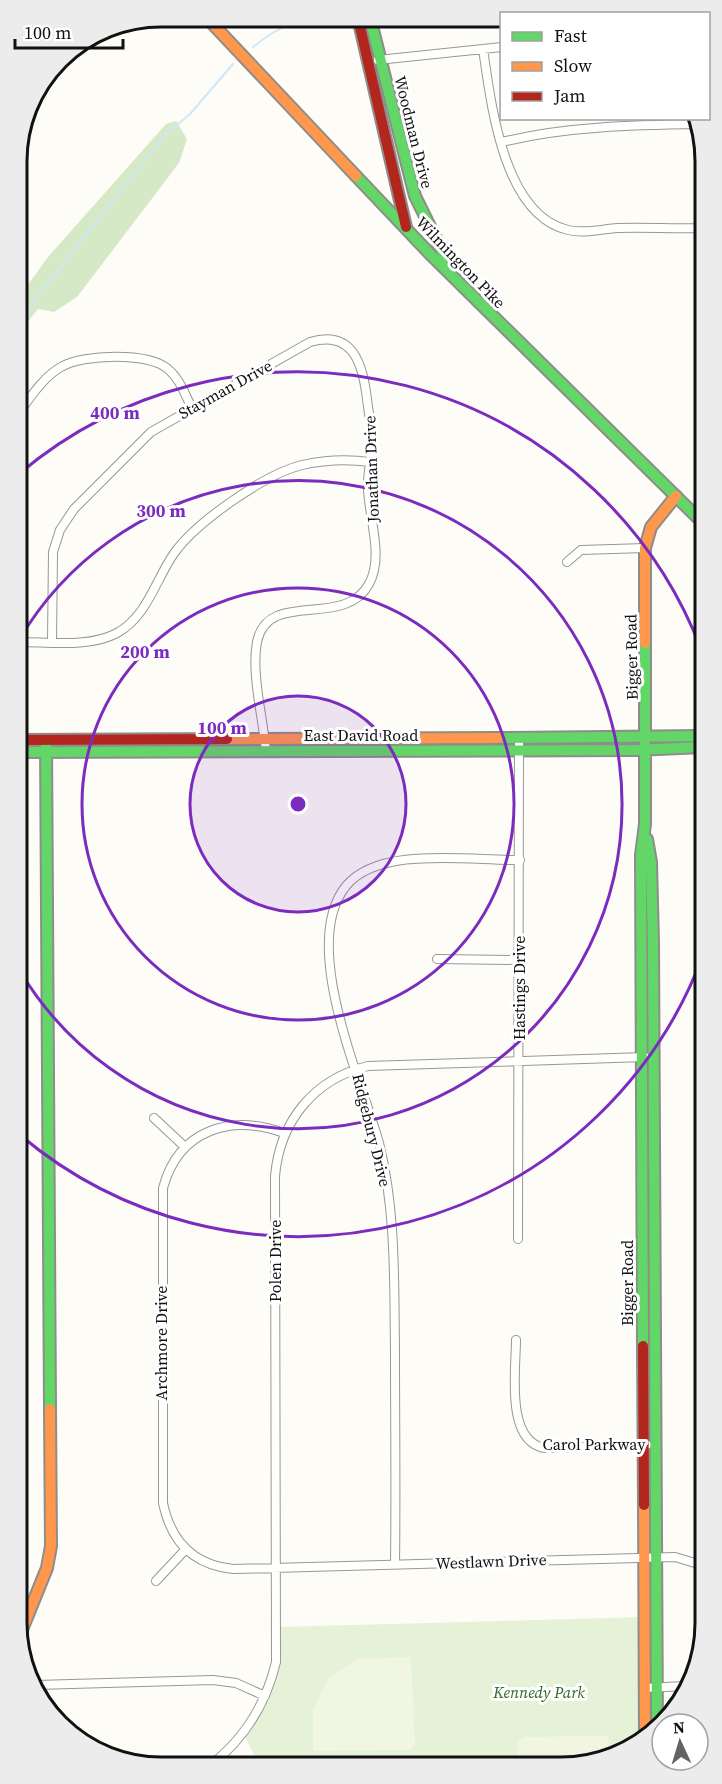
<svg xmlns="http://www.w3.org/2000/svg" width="722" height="1784" viewBox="0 0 722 1784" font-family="'Source Serif 4',serif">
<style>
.green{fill:#e6f2d8}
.forest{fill:#d6e9c6}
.pitch{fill:#f0f6e2}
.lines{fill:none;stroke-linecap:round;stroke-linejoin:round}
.stream{stroke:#cfe7f6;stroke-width:2}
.street-casing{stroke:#979795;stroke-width:10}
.fast-casing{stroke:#8e8d8b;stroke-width:14}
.slow-casing{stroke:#8e8d8b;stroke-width:14}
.jam-casing{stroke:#8e8d8b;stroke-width:14}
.street{stroke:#fffffe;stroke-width:8}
.fast{stroke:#63d668;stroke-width:10}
.slow{stroke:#ff974d;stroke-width:10}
.jam{stroke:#b3261e;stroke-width:10}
.ring{fill:none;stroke:#7b2cbf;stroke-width:3}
.labels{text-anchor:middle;stroke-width:6;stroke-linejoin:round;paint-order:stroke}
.street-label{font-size:16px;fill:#111;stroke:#fff}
.park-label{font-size:16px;font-style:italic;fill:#2f6822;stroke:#fff}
.rim{fill:none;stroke:#111;stroke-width:3}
.centre{fill:#7b2cbf;stroke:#fff;stroke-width:3}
.ring-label{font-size:18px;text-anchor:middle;font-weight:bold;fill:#7b2cbf;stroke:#fff;stroke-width:6;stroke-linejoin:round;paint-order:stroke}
</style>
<rect width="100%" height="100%" fill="#fdfcf7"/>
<path class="green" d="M 644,1617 L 645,1740 L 598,1763 L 258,1764 L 244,1734 L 273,1674 L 278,1627 Z"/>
<path class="forest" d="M 176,121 L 187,139 L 179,163 L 77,297 L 54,312 L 38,309 L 17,335 L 17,300 L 48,257 L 166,124 Z"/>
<path class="pitch" d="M 411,1657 L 415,1744 L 410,1750 L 313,1751 L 313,1709 L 329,1677 L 359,1659 Z
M 608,1736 L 609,1758 L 598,1763 L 517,1763 L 518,1742 L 523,1737 Z"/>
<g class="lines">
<path class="stream" d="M 253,47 C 285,21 296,22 336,18
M 17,322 L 166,134 L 190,114 L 233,64"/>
<defs>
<path id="street" d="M 483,49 C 491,103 503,215 568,230 C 584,234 602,229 618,228 C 646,227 673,229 701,228
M 378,60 L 502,47
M 502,142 C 566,126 636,125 701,124
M 18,414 C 30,398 43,377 61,367 C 83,354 148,352 168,369 C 180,379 185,395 192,408
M 567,562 L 581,550 L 645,548
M 18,642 C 50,642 89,648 117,633 C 148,616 156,578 175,552 C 198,521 265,474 302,465 C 324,460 348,459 370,462
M 52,642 L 53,552 L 60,530 L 74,509 L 151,432 L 310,342 C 358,328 364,373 368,407 C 370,421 374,435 372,448 C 371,462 367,475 368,489 C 369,518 384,557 369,584 C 344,630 268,588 257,642 C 251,673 263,718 266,751
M 437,959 L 519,960
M 154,1118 L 185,1147
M 284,1133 C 231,1114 179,1129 163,1188 L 163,1503 C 171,1542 194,1565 233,1569 L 675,1557 L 705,1566
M 518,1239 L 519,738
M 516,1340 C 516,1369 505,1442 545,1448 L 647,1445
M 395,1564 C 396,1492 395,1421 395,1350 C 394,1281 396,1210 379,1143 C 361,1078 299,944 346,886 C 379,845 471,861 520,860
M 156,1581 L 185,1550
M 36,1685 L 213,1680 L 236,1683 L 265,1696
M 645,1688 L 685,1686
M 212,1764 C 246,1737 266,1704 276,1662 L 275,1176 C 280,1121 314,1079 368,1066 L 645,1057"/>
<path id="fast" d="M 370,18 L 415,196 L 451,269
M 356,176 L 430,254 L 702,522
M 498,738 L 703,736
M 46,740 L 50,1409
M 19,752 L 635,750 L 703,747
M 647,839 L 651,862 L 653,943 L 657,1729
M 643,1346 L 641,855 L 645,824 L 645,643"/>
<path id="slow" d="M 206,17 L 356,176
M 645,643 L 645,548 L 651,527 L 676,496
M 227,739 L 498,738
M 644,1505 L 645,1740
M 21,1632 L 47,1568 L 51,1546 L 50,1409"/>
<path id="jam" d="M 358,18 L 406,227
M 19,740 L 227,739
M 643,1346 L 644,1505"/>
</defs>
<use href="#street" class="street-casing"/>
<use href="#fast" class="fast-casing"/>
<use href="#slow" class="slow-casing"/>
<use href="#jam" class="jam-casing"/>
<use href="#street" class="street"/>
<use href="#fast" class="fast"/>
<use href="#slow" class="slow"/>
<use href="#jam" class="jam"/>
</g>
<circle cx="298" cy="804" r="108" fill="#7b2cbf" fill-opacity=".12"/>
<g class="ring">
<circle cx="298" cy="804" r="108"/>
<circle cx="298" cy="804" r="216"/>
<path d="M19 640A324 324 0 1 1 20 971"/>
<path d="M703 955A432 432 0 0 1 20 1135M20 473A432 432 0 0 1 701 649"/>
</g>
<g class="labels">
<g class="street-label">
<text transform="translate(414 132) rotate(76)" y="6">Woodman Drive</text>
<text transform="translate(461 262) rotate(46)" y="6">Wilmington Pike</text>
<text transform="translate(225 389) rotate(-29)" y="6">Stayman Drive</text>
<text transform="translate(371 469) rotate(-92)" y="6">Jonathan Drive</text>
<text transform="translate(631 657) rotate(-91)" y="6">Bigger Road</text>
<text x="361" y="741">East David Road</text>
<text transform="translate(519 988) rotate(-90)" y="6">Hastings Drive</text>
<text transform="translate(372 1130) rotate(76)" y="6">Ridgebury Drive</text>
<text transform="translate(275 1261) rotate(-90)" y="6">Polen Drive</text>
<text transform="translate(627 1283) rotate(-90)" y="6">Bigger Road</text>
<text transform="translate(161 1343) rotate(-90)" y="6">Archmore Drive</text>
<text x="594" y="1450">Carol Parkway</text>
<text transform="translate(491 1561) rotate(-2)" y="6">Westlawn Drive</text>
</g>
<g class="park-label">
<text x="539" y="1698">Kennedy Park</text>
</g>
</g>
<path d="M0 0H722V1784H0ZM161 27H561A134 134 0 0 1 695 161V1623A134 134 0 0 1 561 1757H161A134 134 0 0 1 27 1623V161A134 134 0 0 1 161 27Z" fill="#ececec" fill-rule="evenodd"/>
<path class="rim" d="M161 27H561A134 134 0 0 1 695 161V1623A134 134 0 0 1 561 1757H161A134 134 0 0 1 27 1623V161A134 134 0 0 1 161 27Z"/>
<circle cx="298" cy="804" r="9" class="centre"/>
<g class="ring-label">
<text x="115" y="419">400 m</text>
<text x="161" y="517">300 m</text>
<text x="145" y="658">200 m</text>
<text x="222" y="734">100 m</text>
</g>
<rect x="500" y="12" width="210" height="108" fill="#ffffff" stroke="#a0a0a0" stroke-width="1.5"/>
<rect x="512" y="32" width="30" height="9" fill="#63d668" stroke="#a0a0a0" stroke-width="1.5"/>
<text x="554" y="42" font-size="18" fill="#111111">Fast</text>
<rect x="512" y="62" width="30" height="9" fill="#ff974d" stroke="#a0a0a0" stroke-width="1.5"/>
<text x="554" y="72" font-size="18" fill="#111111">Slow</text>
<rect x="512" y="92" width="30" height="9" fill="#b3261e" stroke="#a0a0a0" stroke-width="1.5"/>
<text x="554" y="102" font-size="18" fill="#111111">Jam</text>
<g transform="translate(680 1742) rotate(356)"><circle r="28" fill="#ffffff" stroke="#a0a0a0" stroke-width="1.5"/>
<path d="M0-4.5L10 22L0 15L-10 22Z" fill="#646362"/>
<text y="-9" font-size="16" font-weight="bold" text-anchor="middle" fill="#111111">N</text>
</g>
<path d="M15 39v9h108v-9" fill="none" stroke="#111111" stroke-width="3"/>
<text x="24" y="39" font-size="18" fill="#111111" stroke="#ffffff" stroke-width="4.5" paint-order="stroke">100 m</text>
</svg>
